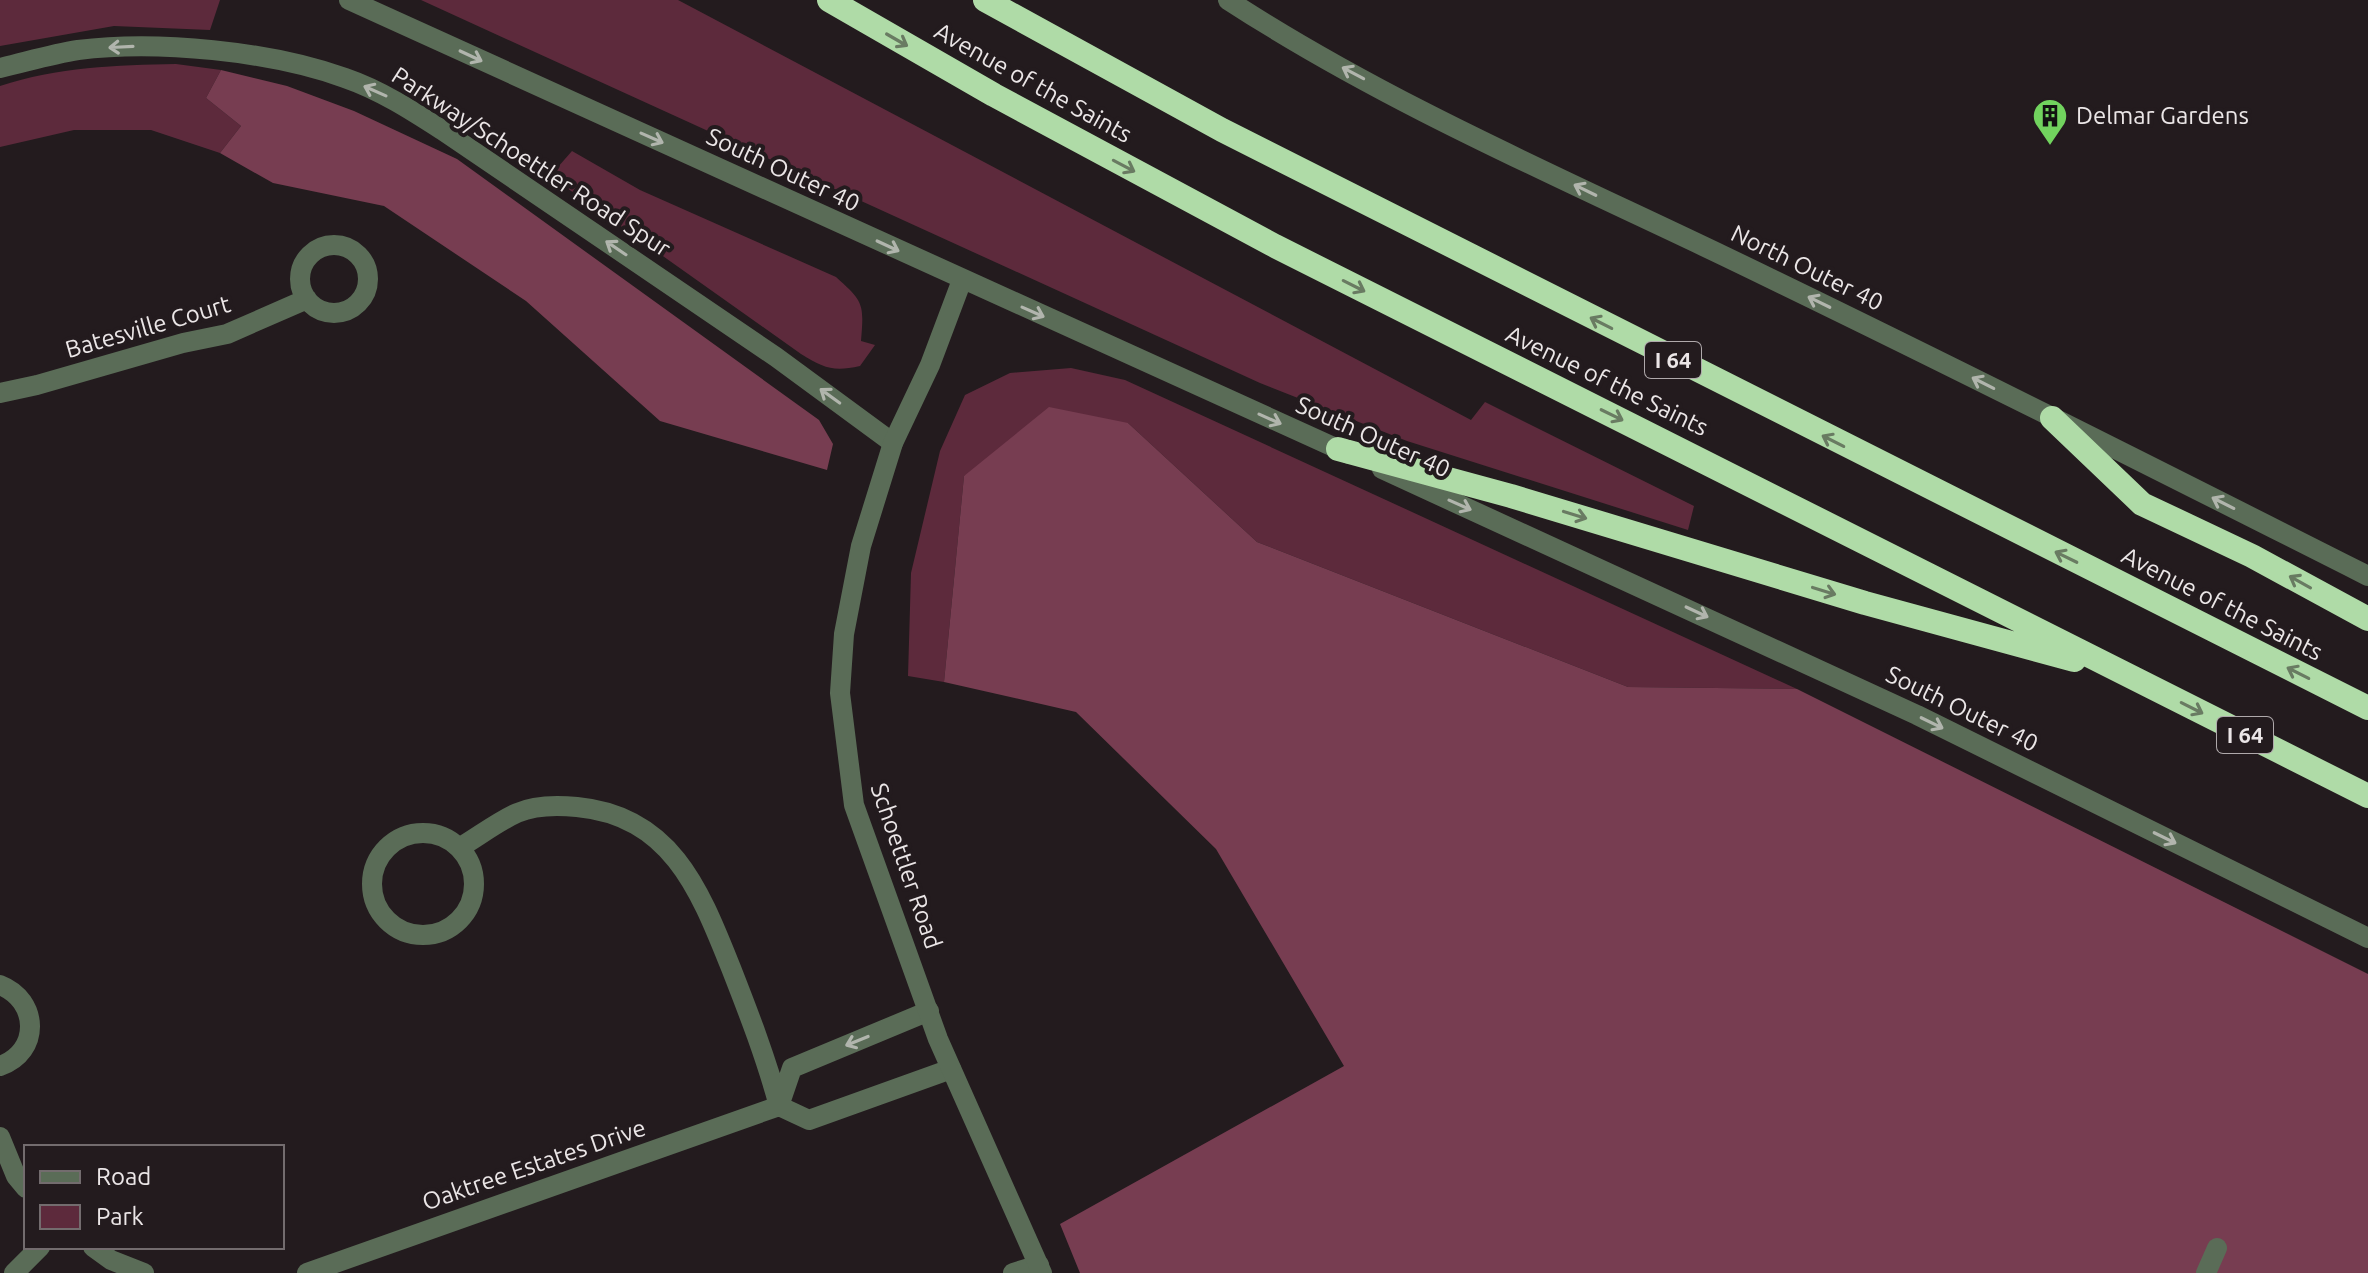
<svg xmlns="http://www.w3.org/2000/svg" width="2368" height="1273" viewBox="0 0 2368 1273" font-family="Ubuntu,sans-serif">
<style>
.green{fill:#5d2a3c}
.forest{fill:#773d51}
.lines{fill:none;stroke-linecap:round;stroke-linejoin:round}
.minor{stroke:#5a6c57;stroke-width:20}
.tertiary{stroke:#5a6c57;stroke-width:20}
.motorway{stroke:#afdba7;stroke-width:24}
.oneway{stroke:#697b62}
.oneway2{stroke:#b1b5ad}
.labels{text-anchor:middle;stroke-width:8;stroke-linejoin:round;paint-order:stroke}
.shield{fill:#231b1e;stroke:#afa9ab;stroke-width:2}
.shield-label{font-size:22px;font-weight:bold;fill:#ebe6e7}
.street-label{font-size:24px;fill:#ebe6e7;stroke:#231b1e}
.poi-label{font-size:24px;fill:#ebe6e7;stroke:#231b1e;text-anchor:start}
</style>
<rect width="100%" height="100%" fill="#231b1e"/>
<path class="green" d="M 0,0 L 220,0 L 210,30 L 114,26 L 0,46 Z
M 421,0 L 678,0 L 1471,420 L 1485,402 L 1694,506 L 1688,530 L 1407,441 L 1260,383 Z
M 176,64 L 221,70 L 206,98 L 241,126 L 220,153 L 151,130 L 74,130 L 0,147 L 0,86 C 57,67 117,65 176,64 Z
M 572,151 L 640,190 L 836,277 C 864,302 864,304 861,341 L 875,345 L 860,366 C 833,372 824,368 801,354 L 550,176 Z
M 1071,368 L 1125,380 L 1797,689 L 1628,687 L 1257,542 L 1128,423 L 964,476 L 944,682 L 908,676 L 911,573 L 940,451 L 965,395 L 1010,373 Z"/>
<path class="forest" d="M 221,70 L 287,86 L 354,111 L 457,159 L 819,420 L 833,444 L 827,470 L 660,421 L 526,301 L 384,206 L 273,183 L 220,153 L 241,126 L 206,98 Z
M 1049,407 L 1128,423 L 1257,542 L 1628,687 L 1797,689 L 2368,974 L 2368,1273 L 1080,1273 L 1060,1224 L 1344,1066 L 1216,849 L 1076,712 L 944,682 L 964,476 Z"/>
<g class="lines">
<path class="minor" d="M 0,68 C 26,62 52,54 78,50 C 157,40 270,51 345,78 C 380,90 411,110 442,130 L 776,357 L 893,443
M300 279a34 34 0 1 1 68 0a34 34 0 1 1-68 0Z
M 0,393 L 37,385 L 183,343 L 227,334 L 307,299
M372 884a51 51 0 1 1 102 0a51 51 0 1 1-102 0Z
M 459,848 C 478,837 497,822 517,813 C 535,805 557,805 577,807 C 672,816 700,891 731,968 C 749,1014 766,1058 779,1106
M 0,985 C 39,1000 41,1052 0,1066
M 779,1106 L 792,1068 L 929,1011
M 0,1137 L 16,1176 L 26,1188
M 93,1247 L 111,1260 L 144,1273
M 14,1273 L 40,1247
M 307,1273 L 779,1106 L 809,1120 L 951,1069
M 1013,1273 L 1039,1265
M 2206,1273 L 2217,1248"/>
<path class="tertiary" d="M 349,0 L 1349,454
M 1228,0 C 1383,101 1557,176 1724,256 C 1940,360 2154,468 2368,576
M 962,280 L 930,365 L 893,443 L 861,546 L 844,634 L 840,693 L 854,805 L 938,1039 L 1042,1273
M 1382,469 L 1917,715 L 2368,938"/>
<path class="motorway" d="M 829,0 L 994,95 L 1275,246 L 2368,796
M 985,0 L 1222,130 L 2368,708
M 2052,418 L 2142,504 L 2252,556 L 2368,619
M 1338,449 L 1511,496 L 1865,603 L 2074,660"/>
</g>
<defs><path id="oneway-shaft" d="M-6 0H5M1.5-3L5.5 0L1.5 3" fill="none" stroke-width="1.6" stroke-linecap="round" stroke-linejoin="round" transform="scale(2)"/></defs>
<g class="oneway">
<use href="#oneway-shaft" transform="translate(897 40) rotate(30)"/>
<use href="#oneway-shaft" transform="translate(1124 166) rotate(28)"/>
<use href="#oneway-shaft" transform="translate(1354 286) rotate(27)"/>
<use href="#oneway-shaft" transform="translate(1601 323) rotate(-153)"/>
<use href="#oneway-shaft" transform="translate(1612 415) rotate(26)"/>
<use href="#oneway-shaft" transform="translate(1833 441) rotate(-153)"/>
<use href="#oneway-shaft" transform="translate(1575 515) rotate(17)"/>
<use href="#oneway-shaft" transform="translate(2066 557) rotate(-154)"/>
<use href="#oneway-shaft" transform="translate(2300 582) rotate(-151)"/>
<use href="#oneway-shaft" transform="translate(1824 591) rotate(17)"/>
<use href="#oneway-shaft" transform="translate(2298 673) rotate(-153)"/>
<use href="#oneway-shaft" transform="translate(2192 708) rotate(27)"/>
</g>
<g class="oneway2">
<use href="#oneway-shaft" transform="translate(121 47) rotate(177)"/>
<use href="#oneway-shaft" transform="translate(471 56) rotate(25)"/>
<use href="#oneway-shaft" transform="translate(1353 73) rotate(-152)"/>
<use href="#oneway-shaft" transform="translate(375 91) rotate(-156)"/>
<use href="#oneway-shaft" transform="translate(652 138) rotate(24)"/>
<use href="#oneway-shaft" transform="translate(1585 190) rotate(-154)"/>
<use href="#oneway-shaft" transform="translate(888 246) rotate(25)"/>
<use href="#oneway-shaft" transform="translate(616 248) rotate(-146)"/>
<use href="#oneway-shaft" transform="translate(1819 302) rotate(-154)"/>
<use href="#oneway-shaft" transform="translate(1033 312) rotate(24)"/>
<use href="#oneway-shaft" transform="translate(1983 383) rotate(-153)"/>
<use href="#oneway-shaft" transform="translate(830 396) rotate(-144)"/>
<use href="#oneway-shaft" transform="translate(1270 419) rotate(24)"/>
<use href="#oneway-shaft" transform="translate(2223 503) rotate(-153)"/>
<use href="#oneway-shaft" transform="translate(1460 505) rotate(24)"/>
<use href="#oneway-shaft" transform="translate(1697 612) rotate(25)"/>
<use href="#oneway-shaft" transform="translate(1932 723) rotate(26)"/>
<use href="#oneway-shaft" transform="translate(2165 838) rotate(26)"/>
<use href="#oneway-shaft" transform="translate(857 1041) rotate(158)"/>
</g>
<defs>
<symbol id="building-pin" viewBox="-11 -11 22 30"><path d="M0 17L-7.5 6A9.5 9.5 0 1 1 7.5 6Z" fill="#71d35e" stroke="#231b1e"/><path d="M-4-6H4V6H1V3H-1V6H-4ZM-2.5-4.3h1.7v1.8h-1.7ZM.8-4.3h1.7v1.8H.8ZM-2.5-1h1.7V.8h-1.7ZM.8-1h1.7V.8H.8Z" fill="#111"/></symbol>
</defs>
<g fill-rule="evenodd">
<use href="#building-pin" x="2030" y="96" width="40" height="54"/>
</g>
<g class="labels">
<g class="shield">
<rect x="1645" y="342" width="56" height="36" rx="6"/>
<rect x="2217" y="717" width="56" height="36" rx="6"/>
</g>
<g class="shield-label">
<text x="1673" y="368">I 64</text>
<text x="2245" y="743">I 64</text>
</g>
<g class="street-label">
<text transform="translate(1033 83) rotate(29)" y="8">Avenue of the Saints</text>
<text transform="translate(531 162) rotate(33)" y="8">Parkway/Schoettler Road Spur</text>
<text transform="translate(783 170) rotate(25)" y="8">South Outer 40</text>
<text transform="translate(1807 268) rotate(26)" y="8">North Outer 40</text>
<text transform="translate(148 327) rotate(-16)" y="8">Batesville Court</text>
<text transform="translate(1607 381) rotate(26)" y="8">Avenue of the Saints</text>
<text transform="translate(1373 437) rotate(24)" y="8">South Outer 40</text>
<text transform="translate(2222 604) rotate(27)" y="8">Avenue of the Saints</text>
<text transform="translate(1962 709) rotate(26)" y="8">South Outer 40</text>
<text transform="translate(906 866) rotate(71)" y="8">Schoettler Road</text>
<text transform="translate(534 1165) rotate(-19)" y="8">Oaktree Estates Drive</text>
</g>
<g class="poi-label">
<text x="2076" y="124">Delmar Gardens</text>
</g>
</g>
<rect x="24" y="1145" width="260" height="104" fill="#231b1e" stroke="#736c6e" stroke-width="2"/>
<rect x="40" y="1171" width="40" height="12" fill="#5a6c57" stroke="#736c6e" stroke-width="2"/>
<text x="96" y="1185" font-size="24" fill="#ebe6e7">Road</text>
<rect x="40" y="1205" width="40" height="24" fill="#5d2a3c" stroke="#736c6e" stroke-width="2"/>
<text x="96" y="1225" font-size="24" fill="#ebe6e7">Park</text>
</svg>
